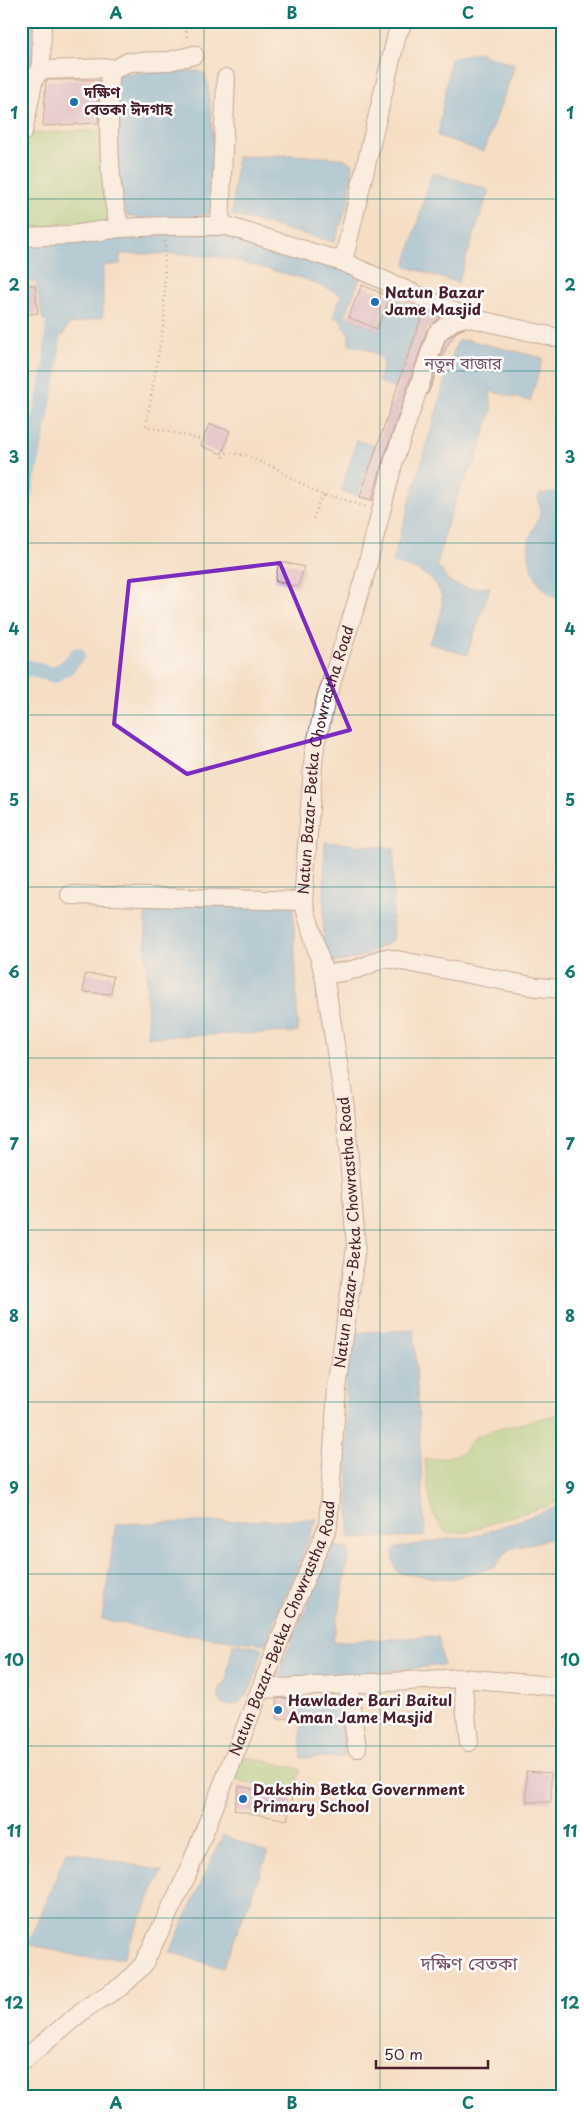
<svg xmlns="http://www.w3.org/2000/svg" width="584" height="2117" viewBox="0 0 584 2117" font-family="'Playpen Sans','Noto Sans Bengali',sans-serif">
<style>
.green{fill:#9bd182;stroke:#727856}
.water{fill:#6cb3e3;stroke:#5b6987}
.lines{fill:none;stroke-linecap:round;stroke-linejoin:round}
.canal{stroke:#6cb3e3;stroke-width:16}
.building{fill:#c9a2cb}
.minor-casing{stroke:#866261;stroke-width:20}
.path{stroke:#866261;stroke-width:2.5;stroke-dasharray:1 4;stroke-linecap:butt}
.minor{stroke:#fff;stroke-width:18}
.marked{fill:none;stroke:#7b2cbf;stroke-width:4;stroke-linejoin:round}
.grid{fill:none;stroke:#0f766e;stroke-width:1;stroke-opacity:0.55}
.poi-dot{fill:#1f6fb2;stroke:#fff;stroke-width:2}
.labels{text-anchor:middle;stroke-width:5;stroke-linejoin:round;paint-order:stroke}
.poi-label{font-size:15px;font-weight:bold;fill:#4a1f2b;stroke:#fff;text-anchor:start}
.street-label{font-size:15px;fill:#4a1f2b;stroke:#fff}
.neighbourhood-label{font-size:16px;fill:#764d63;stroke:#fff}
.quarter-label{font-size:18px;fill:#764d63;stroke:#fff}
.neatline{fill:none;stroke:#0f766e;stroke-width:2}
.grid-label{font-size:16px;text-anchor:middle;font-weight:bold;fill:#0f766e}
</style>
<rect width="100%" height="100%" fill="#fff"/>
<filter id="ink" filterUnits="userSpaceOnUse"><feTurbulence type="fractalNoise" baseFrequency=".02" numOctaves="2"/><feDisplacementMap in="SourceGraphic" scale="10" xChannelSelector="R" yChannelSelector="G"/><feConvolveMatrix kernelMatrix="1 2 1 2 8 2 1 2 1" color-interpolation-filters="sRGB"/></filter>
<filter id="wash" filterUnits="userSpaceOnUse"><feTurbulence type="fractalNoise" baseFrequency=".0096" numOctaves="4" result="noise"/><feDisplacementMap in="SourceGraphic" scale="20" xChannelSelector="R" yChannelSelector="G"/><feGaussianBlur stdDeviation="1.12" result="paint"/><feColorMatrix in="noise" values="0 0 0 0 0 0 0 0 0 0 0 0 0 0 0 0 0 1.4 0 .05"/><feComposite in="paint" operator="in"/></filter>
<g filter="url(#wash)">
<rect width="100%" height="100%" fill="#f5dec4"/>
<path class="green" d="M 107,130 L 110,227 L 21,233 L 21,140 L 31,133 Z
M 563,1413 L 563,1499 L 544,1507 L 506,1518 L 468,1532 L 446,1533 L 434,1516 L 428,1489 L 425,1459 L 437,1459 L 462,1454 L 475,1437 L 491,1431 Z
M 242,1756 L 301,1769 L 293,1793 L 248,1783 L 235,1778 Z"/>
<path class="water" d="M 21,21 L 34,21 L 33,60 L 21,105 Z
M 478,52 L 515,65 L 484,152 L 438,136 L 451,58 Z
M 197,71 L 205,74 L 208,84 L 216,176 L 215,206 L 209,214 C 182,217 153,224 127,215 L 120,203 L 114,95 L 119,73 Z
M 290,155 L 343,158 L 353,164 L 349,202 L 334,242 L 232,215 L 237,157 Z
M 432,172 L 489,190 L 458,283 L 405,266 Z
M 230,232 L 361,276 L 345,316 L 378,330 L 392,297 L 423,311 L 395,389 L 378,381 L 384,362 C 377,349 361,349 349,344 L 349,333 L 342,326 L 343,322 L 334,317 L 341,294 L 302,278 L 221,257 L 187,254 L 120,254 L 120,264 L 103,266 L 103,317 L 68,325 L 63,336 L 54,321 L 43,320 L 36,282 L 21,281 L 21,240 Z
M 468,340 L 543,358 L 530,401 L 490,391 L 492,410 L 476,459 L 458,493 L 445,531 L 437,566 C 442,569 443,574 447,579 C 457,589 477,589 490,587 L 467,655 L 428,643 C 456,599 442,572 392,563 L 455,348 L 458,341 Z
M 357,440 L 375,446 L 358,496 L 341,491 Z
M 563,491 L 563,601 C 558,598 551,595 546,591 C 533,579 525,555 530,538 C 536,518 544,520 538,498 L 540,494 Z
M 325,842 L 394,848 L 392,941 C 370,954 349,965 323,961 Z
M 145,905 L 293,906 L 298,1032 L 148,1037 Z
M 414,1330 L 425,1536 L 350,1539 L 344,1333 Z
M 563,1505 L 563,1541 L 550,1539 L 509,1549 L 495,1567 L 450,1579 L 403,1574 L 397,1571 L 394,1563 L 393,1551 L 396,1548 L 446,1539 L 472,1537 Z
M 317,1519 L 266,1644 L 163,1632 L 102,1619 L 116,1524 Z
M 334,1545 L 350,1550 L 333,1642 L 438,1636 L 443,1665 L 361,1674 L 276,1678 Z
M 237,1644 L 263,1648 C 258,1666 249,1715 222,1704 L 218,1696 L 221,1686 L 225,1685 L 233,1645 Z
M 300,1699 L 343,1699 L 344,1757 L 301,1758 Z
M 223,1835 L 268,1853 L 223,1968 L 170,1952 Z
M 67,1851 L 162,1871 L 123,1958 L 82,1957 L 29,1944 Z"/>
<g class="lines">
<path class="canal" d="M 21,510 L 51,367 L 54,321 L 51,301
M 21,666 L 54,675 L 67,667 L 77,655"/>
</g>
<g id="blocks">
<path class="building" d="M 46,80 L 99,80 L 98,123 L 43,126 Z
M 35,285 L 38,313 L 21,315 L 21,286 Z
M 362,285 L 390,297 L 377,329 L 348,317 Z
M 426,311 L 440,317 L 427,330 L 384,457 L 372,500 L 360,497 L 414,338 L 424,312 Z
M 465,328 L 456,332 L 446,347 L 428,394 L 446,339 L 459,330 Z
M 209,424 L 230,431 L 222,454 L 201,446 Z
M 279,561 L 304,567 L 298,587 L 275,581 Z
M 85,974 L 113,976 L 111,994 L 83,992 Z
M 293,1698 L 295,1717 L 278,1719 L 276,1699 Z
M 526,1771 L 551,1773 L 551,1802 L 527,1802 Z
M 239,1786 L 292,1797 L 287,1820 L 234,1810 Z"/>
</g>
</g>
<g filter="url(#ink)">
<use href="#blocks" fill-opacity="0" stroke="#866261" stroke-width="1"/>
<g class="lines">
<defs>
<g id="minor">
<path d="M 42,21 L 41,70 L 110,68 C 109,119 106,179 120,228"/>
<path d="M 110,72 L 128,62 L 169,61 L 194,55"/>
<path d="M 21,132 L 23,132 L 34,78 L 41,70"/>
<path d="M 220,226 L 226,78"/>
<path d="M 21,237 L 72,235 L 120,228 L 165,226 L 227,226 L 343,262 L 466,317 L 563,339"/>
<path d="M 343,262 L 397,34 L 404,21"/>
<path d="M 70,895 L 303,901"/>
<path d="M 324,974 C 339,973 354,971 368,965 C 375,962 377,959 386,958 L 537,987 L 563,989"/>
<path d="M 462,1678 L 469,1742"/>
<path d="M 348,1684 L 357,1748"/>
<path d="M 262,1689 L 462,1678 L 563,1687"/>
<path id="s1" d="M 21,2062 L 86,2008 L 122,1986 L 143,1965 L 187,1875 L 291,1612 L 328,1526 L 337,1389 L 356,1246 L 345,1108 L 324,974 L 303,901 L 314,753 L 325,703 L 363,582 L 394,460 L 437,333 L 454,320 L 466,317"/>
</g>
</defs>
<use href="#minor" class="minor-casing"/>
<path class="path" d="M 186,21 L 187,40
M 165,241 L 164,322 L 146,426 L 199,439
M 223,457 L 228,452 L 246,456 L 274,467 L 319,494 L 336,497 L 366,507
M 313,519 L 319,502 L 325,495"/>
<use href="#minor" class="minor"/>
</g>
</g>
<path d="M0 0H584V2117H0ZM 280,563 L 350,730 L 187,774 L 114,724 L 129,581 Z" fill="#f5dec4" fill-opacity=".55" fill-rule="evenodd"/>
<path class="marked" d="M 280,563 L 350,730 L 187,774 L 114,724 L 129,581 Z"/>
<path class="grid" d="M 204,21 L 204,2096M 380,21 L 380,2096M 21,199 L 563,199M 21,371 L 563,371M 21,543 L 563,543M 21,715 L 563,715M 21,887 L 563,887M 21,1058 L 563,1058M 21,1230 L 563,1230M 21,1402 L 563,1402M 21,1574 L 563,1574M 21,1746 L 563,1746M 21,1918 L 563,1918"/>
<g class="poi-dot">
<circle cx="74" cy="102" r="5"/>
<circle cx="375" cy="302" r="5"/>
<circle cx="278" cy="1710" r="5"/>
<circle cx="243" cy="1799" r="5"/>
</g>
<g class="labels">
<g class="poi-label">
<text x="84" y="98">দক্ষিণ<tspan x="84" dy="17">বেতকা ঈদগাহ</tspan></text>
<text x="385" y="298">Natun Bazar<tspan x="385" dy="17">Jame Masjid</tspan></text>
<text x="288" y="1706">Hawlader Bari Baitul<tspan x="288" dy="17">Aman Jame Masjid</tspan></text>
<text x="253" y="1795">Dakshin Betka Government<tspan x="253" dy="17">Primary School</tspan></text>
</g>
<g class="street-label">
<text dy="5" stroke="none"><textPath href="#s1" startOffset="1408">Natun Bazar-Betka Chowrastha Road</textPath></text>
<text dy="5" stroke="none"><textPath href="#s1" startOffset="928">Natun Bazar-Betka Chowrastha Road</textPath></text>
<text dy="5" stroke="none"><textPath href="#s1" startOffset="522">Natun Bazar-Betka Chowrastha Road</textPath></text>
</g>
<g class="neighbourhood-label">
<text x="463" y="369">নতুন বাজার</text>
</g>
<g class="quarter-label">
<text x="469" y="1970">দক্ষিণ বেতকা</text>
</g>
</g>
<rect width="584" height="2117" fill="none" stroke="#fff" stroke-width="55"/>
<path d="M376 2060v8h112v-8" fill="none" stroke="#4a1f2b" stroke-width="2.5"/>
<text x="384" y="2060" font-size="15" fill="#4a1f2b" stroke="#ffffff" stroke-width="4" paint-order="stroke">50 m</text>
<rect x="28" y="28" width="528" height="2062" class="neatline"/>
<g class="grid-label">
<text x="116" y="19">A</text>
<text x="292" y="19">B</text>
<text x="468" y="19">C</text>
<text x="14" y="119">1</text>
<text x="570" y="119">1</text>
<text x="14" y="291">2</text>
<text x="570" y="291">2</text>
<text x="14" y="463">3</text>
<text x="570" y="463">3</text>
<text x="14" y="635">4</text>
<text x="570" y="635">4</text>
<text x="14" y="806">5</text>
<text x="570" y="806">5</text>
<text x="14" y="978">6</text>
<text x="570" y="978">6</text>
<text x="14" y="1150">7</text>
<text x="570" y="1150">7</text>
<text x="14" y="1322">8</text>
<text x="570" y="1322">8</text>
<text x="14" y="1494">9</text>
<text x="570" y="1494">9</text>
<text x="14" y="1666">10</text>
<text x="570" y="1666">10</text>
<text x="14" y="1837">11</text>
<text x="570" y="1837">11</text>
<text x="14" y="2009">12</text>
<text x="570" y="2009">12</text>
<text x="116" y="2109">A</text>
<text x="292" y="2109">B</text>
<text x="468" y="2109">C</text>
</g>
</svg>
